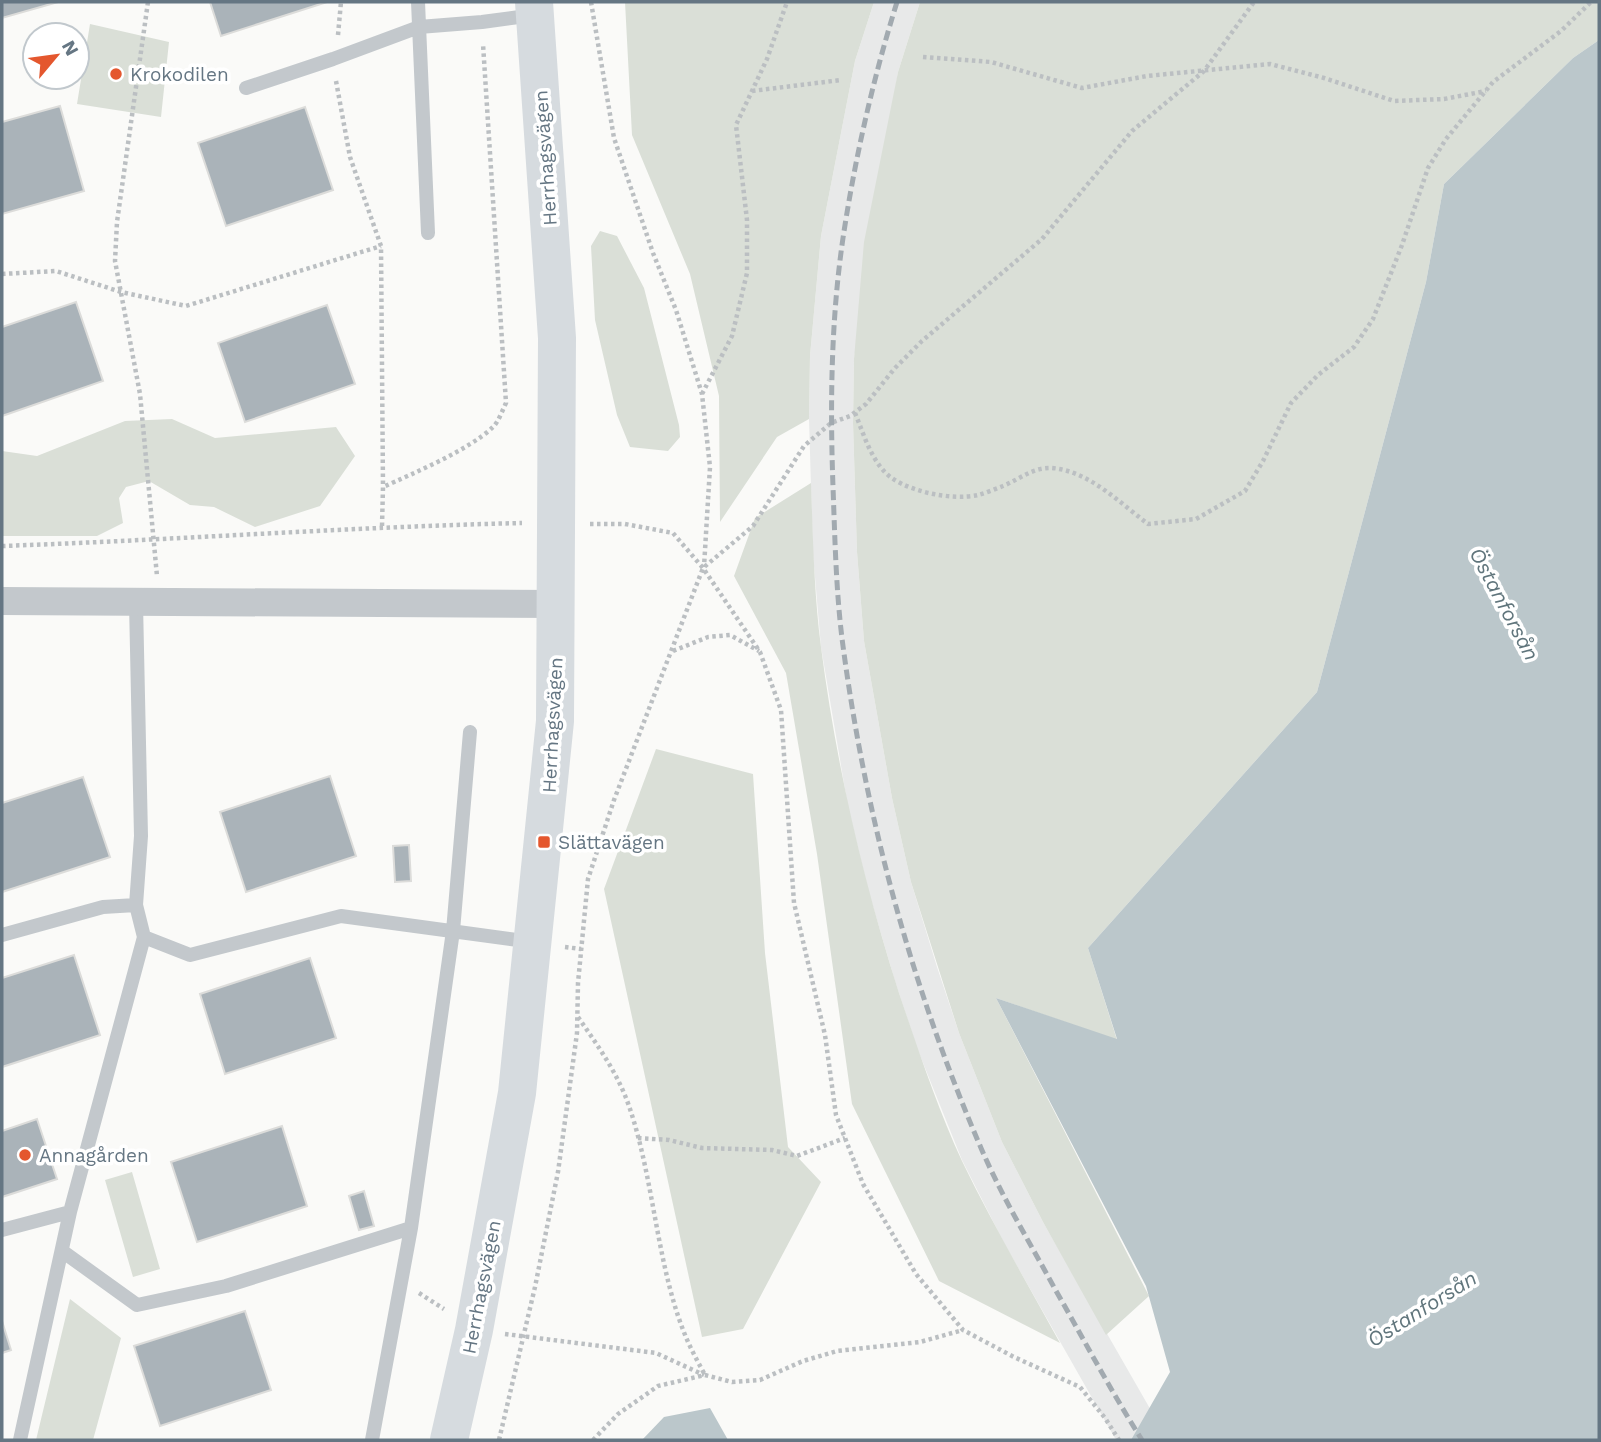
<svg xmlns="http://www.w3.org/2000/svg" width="1601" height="1442" viewBox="0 0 1601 1442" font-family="'Work Sans',sans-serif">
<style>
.built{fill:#e8e9e9}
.green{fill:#dadfd7}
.water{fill:#bbc7cb}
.building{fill:#aab3b9;stroke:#dcdcda;stroke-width:2}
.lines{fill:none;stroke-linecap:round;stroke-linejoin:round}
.path{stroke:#bbbfc2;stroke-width:4.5;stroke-dasharray:3.5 3.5;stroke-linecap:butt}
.lane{stroke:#c3c8cc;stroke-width:14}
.street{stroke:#c3c8cc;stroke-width:28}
.secondary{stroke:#d6dbdf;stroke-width:38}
.rail{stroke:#a2aab0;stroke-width:5;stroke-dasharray:10 5;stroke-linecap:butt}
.poi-dot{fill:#e4572e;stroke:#fff;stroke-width:2.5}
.labels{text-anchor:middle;stroke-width:7;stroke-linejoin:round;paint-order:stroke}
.poi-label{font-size:19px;fill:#657683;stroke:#fff;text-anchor:start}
.street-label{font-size:19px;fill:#657683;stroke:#fff}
.water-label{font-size:21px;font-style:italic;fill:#60757c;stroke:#fff}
</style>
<rect width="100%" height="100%" fill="#fafaf8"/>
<path class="built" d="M 874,2 L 920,2 L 898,72 L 854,359 L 853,423 L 857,552 L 864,641 L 892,798 L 911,882 L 937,967 L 959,1033 L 1002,1142 L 1043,1222 L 1168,1440 L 1116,1440 L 1004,1243 L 962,1160 L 917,1048 L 895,981 L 869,893 L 848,807 L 821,647 L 813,554 L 809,419 L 810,356 L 821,236 L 855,61 Z"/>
<path class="green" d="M 625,2 L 874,2 L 855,61 L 821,236 L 810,356 L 809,419 L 777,437 L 720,522 L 719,396 L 690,274 L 632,135 Z
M 920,2 L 1599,2 L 1599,40 L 1573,58 L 1444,184 L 1426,282 L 1317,692 L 1088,948 L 1117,1040 L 996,998 L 1149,1296 L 1106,1335 L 1043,1222 L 1002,1142 L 959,1033 L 911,882 L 892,798 L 864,641 L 857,552 L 853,423 L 854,359 L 864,242 L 898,72 Z
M 90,24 L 169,42 L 161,117 L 77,104 Z
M 600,231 L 617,236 L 644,288 L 679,425 L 680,437 L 668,451 L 630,447 L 617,415 L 595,320 L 591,246 Z
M 172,419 L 215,438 L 336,427 L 355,456 L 320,506 L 255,527 L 214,507 L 190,505 L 149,481 L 126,487 L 119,498 L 123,523 L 97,536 L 2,536 L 2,451 L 37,456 L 125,421 Z
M 811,483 C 813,538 814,593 821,647 C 836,764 863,880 899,993 C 918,1049 937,1107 962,1161 C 992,1223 1027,1283 1060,1343 L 939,1281 L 852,1104 L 817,854 L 786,673 L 734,576 L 755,518 Z
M 656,749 L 753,774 L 765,953 L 788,1147 L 821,1182 L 743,1329 L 702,1337 L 604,889 Z
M 132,1172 L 160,1269 L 133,1277 L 105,1180 Z
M 70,1299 L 121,1338 L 93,1440 L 36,1440 Z"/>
<path class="water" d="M 1599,40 L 1599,1440 L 1131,1440 L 1170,1372 L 1146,1286 L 996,998 L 1117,1039 L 1088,948 L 1317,692 L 1426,282 L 1444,184 L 1573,58 Z
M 710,1408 L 728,1440 L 642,1440 L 664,1417 Z"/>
<path class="building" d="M 2,2 L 58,2 L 2,18 Z
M 210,2 L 327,2 L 221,36 Z
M 60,106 L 84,191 L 2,214 L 2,122 Z
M 305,107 L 333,190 L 226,226 L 198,143 Z
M 76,302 L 103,381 L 2,416 L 2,327 Z
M 327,305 L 355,384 L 245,422 L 218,343 Z
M 330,776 L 356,856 L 246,892 L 220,812 Z
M 83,777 L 110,857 L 2,892 L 2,803 Z
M 409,845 L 411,881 L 395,882 L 393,846 Z
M 74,955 L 100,1035 L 2,1067 L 2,978 Z
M 310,958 L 336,1038 L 225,1074 L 200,994 Z
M 37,1119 L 57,1179 L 2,1197 L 2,1131 Z
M 282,1126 L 307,1206 L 197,1242 L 171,1162 Z
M 364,1191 L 374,1226 L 359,1230 L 349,1196 Z
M 245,1311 L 271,1390 L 160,1426 L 134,1346 Z
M 2,1321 L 11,1350 L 2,1353 Z"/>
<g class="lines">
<path class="path" d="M 148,2 L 117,222 L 115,261 L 140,394 L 157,576
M 591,2 L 614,138 L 653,253 L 676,310 L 702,394 L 710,467 L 704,567
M 338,35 L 341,2
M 923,57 L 991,62 L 1082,88 L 1147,76 L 1270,64 L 1324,78 L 1394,101 L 1444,99 L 1486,91
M 336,81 L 350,157 L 381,246 L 383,487
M 752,91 L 841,80
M 2,274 L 56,271 L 121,292 L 186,306 L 381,246
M 702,394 L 732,336 L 747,273 L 747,220 L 736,125 L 767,59 L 787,2
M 855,413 C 863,432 869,454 883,470 C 900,491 952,501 978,495 C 986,493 995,489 1003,486 C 1020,479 1033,467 1052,468 C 1089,471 1120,503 1148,524 L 1196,519 L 1245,491 L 1263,461 L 1291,403 L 1318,375 L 1354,347 L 1373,319 L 1402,245 L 1428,168 L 1446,139 L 1493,82 L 1561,31 L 1591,2
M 590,524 L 625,524 L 673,533 L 703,568 L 760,652 L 781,710 L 794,903 L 825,1035 L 836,1115 L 863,1184 L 916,1274 L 963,1330 L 1014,1357 L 1080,1387 L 1105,1418 L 1119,1440
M 382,526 L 383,487 C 414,473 469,450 493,427 C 499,421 502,411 506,403 L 483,44
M 2,546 C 175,540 349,527 522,523
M 673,651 L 708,637 L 730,635 L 759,651
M 565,947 L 581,949
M 578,1017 C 598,1046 619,1075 630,1109 C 655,1184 657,1271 688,1342 C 693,1353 699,1364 705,1375
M 638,1138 L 669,1140 L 702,1148 L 772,1150 L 797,1156 L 845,1138
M 419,1293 L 444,1309
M 505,1334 L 656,1353 L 704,1375
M 499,1440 L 535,1287 L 558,1172 L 577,1033 L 578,983 L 588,879 L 614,800 L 703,568 L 753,526 L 804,446 L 831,423 L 850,416 L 866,404 L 895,368 L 922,341 L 1042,239 L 1132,131 L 1204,71 L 1254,2
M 593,1440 L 618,1414 L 658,1386 L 705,1375 L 732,1382 L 760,1380 L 803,1361 L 837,1351 L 920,1342 L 963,1330"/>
<path class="lane" d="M 418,2 L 428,233
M 246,88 L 333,59 L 419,27 L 482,22 L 534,15
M 136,603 L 141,836 L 136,905 L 144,937 L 190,955 L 341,916 L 532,942
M 2,935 L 103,907 L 136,905
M 2,1230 L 70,1212 L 144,937
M 62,1251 L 137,1305 L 226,1286 L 411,1228
M 20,1440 L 70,1212
M 372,1440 L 411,1228 L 453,931 L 470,732"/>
<path class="street" d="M 2,601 L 556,604"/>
<path class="secondary" d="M 449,1440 L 474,1330 L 517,1093 L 555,721 L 557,338 L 534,2"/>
<path class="rail" d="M 897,2 C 873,79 855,158 843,238 C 831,320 830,404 833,487 C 835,540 836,594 843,646 C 866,819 912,988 981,1148 C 1002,1197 1030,1243 1055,1289 C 1084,1340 1111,1391 1142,1440"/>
</g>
<g class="poi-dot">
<circle cx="116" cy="74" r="7"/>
<rect x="537" y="835" width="14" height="14" rx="3.5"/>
<circle cx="25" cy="1155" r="7"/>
</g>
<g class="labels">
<g class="poi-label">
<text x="130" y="81">Krokodilen</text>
<text x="558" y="849">Slättavägen</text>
<text x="39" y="1162">Annagården</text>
</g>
<g class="street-label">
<text transform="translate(545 158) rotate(-94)" y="7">Herrhagsvägen</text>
<text transform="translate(552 725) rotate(-87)" y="7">Herrhagsvägen</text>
<text transform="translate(481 1287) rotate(-79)" y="7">Herrhagsvägen</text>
</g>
<g class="water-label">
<text transform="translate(1504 604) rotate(62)" y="7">Östanforsån</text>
<text transform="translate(1422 1309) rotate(-32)" y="7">Östanforsån</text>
</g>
</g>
<rect width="1601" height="1442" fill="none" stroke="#657683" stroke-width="7"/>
<g transform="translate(56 56) rotate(61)"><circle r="33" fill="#ffffff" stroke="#c1c8cd" stroke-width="2"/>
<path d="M0-5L12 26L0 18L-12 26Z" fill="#e4572e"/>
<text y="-10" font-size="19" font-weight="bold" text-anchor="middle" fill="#657683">N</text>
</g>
</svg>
